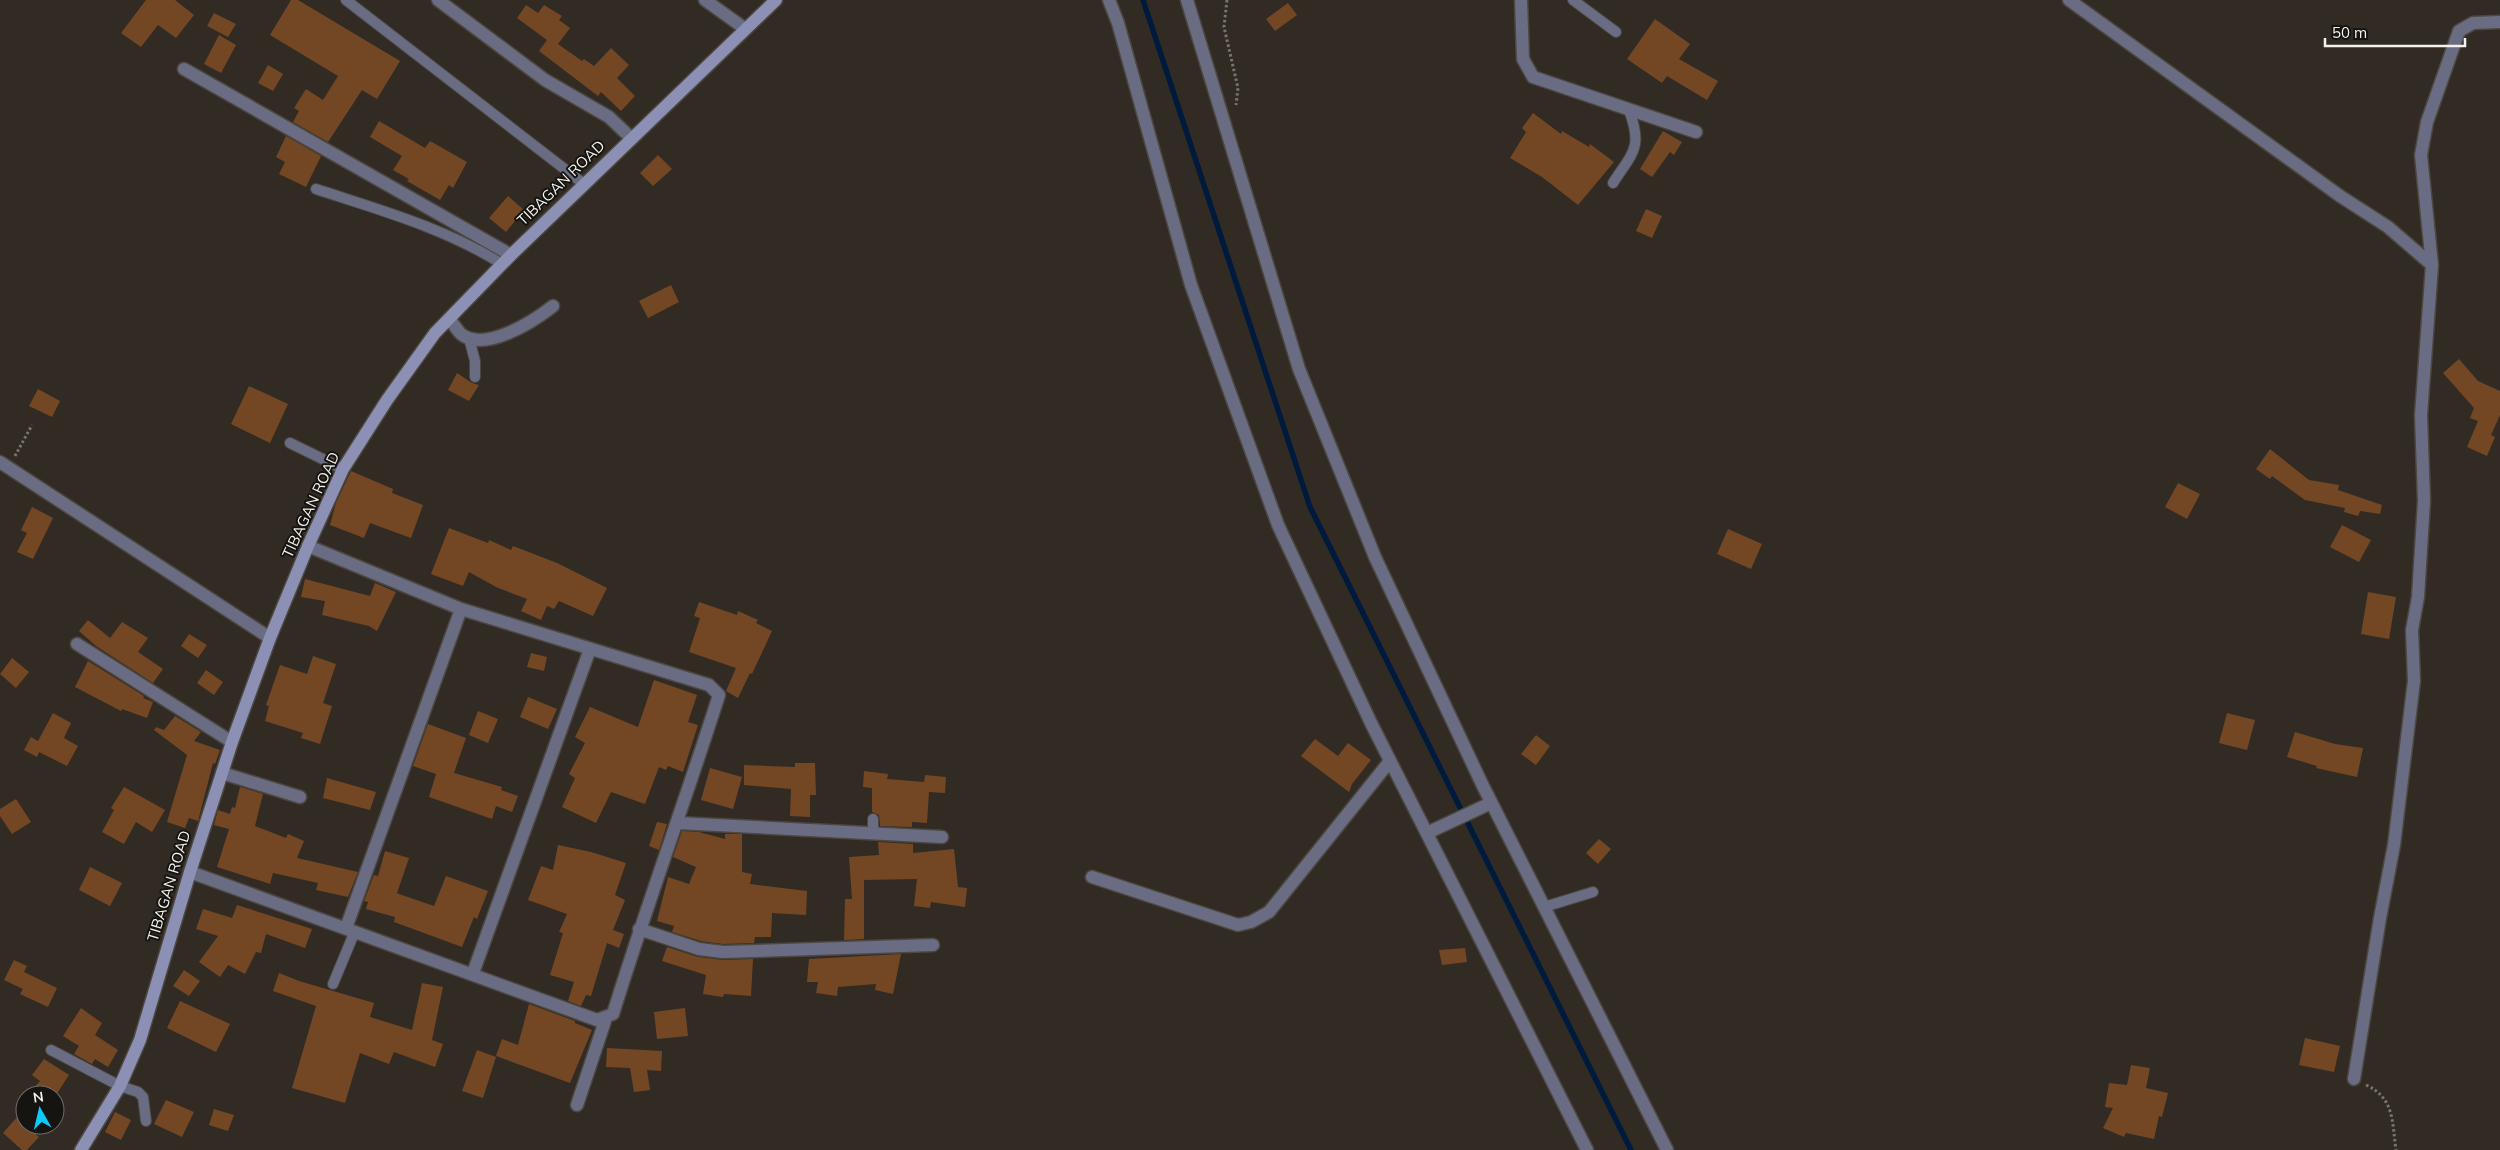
<svg xmlns="http://www.w3.org/2000/svg" width="2500" height="1150" viewBox="0 0 2500 1150" font-family="Mulish,sans-serif">
<style>
.lines{fill:none;stroke-linecap:round;stroke-linejoin:round}
.stream{stroke:#001a3e;stroke-width:5.5}
.building{fill:#744724}
.lane-casing{stroke:#4c4740;stroke-width:12}
.street-casing{stroke:#4c4740;stroke-width:15}
.secondary-casing{stroke:#4c4740;stroke-width:15}
.path{stroke:#7a756e;stroke-width:3;stroke-dasharray:2.5 2.5;stroke-linecap:butt}
.lane{stroke:#696c83;stroke-width:10}
.street{stroke:#696c83;stroke-width:12}
.secondary{stroke:#8b90b4;stroke-width:12}
.labels{text-anchor:middle;stroke-width:4;stroke-linejoin:round;paint-order:stroke}
.street-label{font-size:15px;fill:#f5f1ec;stroke:#161411}
</style>
<rect width="100%" height="100%" fill="#312b24"/>
<g class="lines">
<path class="stream" d="M 1143,0 L 1310,507 L 1631,1150"/>
</g>
<path class="building" d="M 146,0 L 175,0 L 194,15 L 176,38 L 158,25 L 141,47 L 121,33 Z
M 291,0 L 298,0 L 400,61 L 377,99 L 362,90 L 328,142 L 293,122 L 299,111 L 294,108 L 306,89 L 323,100 L 338,76 L 270,35 Z
M 1288,3 L 1297,15 L 1275,31 L 1266,19 Z
M 526,5 L 538,13 L 544,5 L 562,16 L 559,20 L 570,28 L 558,44 L 582,61 L 584,59 L 594,66 L 611,48 L 629,65 L 617,78 L 635,96 L 621,111 L 601,92 L 598,96 L 539,51 L 547,40 L 517,18 Z
M 214,13 L 236,24 L 228,37 L 207,26 Z
M 1655,19 L 1690,44 L 1679,59 L 1718,81 L 1707,100 L 1667,76 L 1662,83 L 1627,59 Z
M 219,35 L 236,45 L 221,73 L 204,64 Z
M 268,65 L 283,74 L 273,91 L 258,83 Z
M 1533,113 L 1561,134 L 1562,131 L 1589,147 L 1590,144 L 1614,162 L 1578,205 L 1542,177 L 1510,158 L 1526,132 L 1522,128 Z
M 379,121 L 425,148 L 430,141 L 467,162 L 453,188 L 449,185 L 440,200 L 407,181 L 409,179 L 393,170 L 402,156 L 370,137 Z
M 1663,131 L 1682,142 L 1674,155 L 1670,152 L 1652,177 L 1640,169 Z
M 286,136 L 321,156 L 306,187 L 279,174 L 285,162 L 276,157 Z
M 658,155 L 672,169 L 653,186 L 640,173 Z
M 508,196 L 524,210 L 506,232 L 489,218 Z
M 1646,209 L 1662,216 L 1652,238 L 1636,231 Z
M 671,285 L 679,302 L 648,318 L 639,301 Z
M 2459,359 L 2478,381 L 2500,391 L 2500,415 L 2491,435 L 2495,437 L 2487,456 L 2467,447 L 2478,421 L 2470,418 L 2474,408 L 2443,373 Z
M 457,373 L 472,383 L 479,385 L 469,401 L 448,390 Z
M 249,386 L 288,404 L 270,443 L 231,424 Z
M 38,389 L 60,401 L 52,417 L 29,406 Z
M 2270,449 L 2309,480 L 2339,485 L 2338,490 L 2382,505 L 2380,514 L 2360,511 L 2358,516 L 2344,512 L 2345,508 L 2305,500 L 2272,476 L 2270,479 L 2256,469 Z
M 351,471 L 393,489 L 392,493 L 423,505 L 411,538 L 370,523 L 364,538 L 330,525 L 336,503 Z
M 2178,483 L 2200,494 L 2187,519 L 2165,507 Z
M 32,507 L 53,518 L 33,559 L 17,552 L 27,533 L 21,530 Z
M 2342,525 L 2371,540 L 2359,562 L 2330,547 Z
M 449,528 L 488,543 L 489,540 L 511,550 L 513,546 L 557,563 L 607,588 L 593,616 L 559,601 L 554,609 L 547,606 L 541,620 L 521,611 L 527,599 L 496,587 L 469,572 L 463,586 L 431,574 Z
M 1728,529 L 1762,544 L 1751,569 L 1717,554 Z
M 305,579 L 370,596 L 375,583 L 396,592 L 377,631 L 369,626 L 322,615 L 325,601 L 301,597 Z
M 2368,592 L 2396,597 L 2389,639 L 2361,634 Z
M 699,602 L 737,615 L 738,611 L 758,620 L 756,623 L 772,631 L 752,674 L 750,673 L 738,698 L 726,691 L 736,668 L 689,652 L 700,618 L 694,616 Z
M 88,620 L 110,638 L 122,622 L 148,638 L 138,652 L 163,669 L 153,683 L 96,646 L 79,631 Z
M 189,634 L 207,645 L 198,658 L 181,646 Z
M 531,653 L 547,657 L 544,671 L 527,667 Z
M 313,656 L 336,664 L 323,703 L 332,706 L 320,744 L 301,738 L 303,733 L 265,721 L 269,706 L 266,705 L 280,665 L 307,674 Z
M 12,658 L 29,672 L 16,688 L 0,674 Z
M 88,661 L 144,696 L 143,698 L 153,702 L 147,718 L 122,709 L 121,711 L 75,687 Z
M 206,670 L 223,682 L 214,695 L 197,683 Z
M 654,680 L 697,695 L 688,722 L 698,725 L 683,772 L 668,766 L 666,770 L 659,767 L 645,804 L 611,792 L 596,823 L 562,807 L 575,778 L 569,774 L 585,743 L 575,737 L 590,707 L 638,727 Z
M 528,697 L 557,709 L 548,729 L 520,717 Z
M 478,711 L 498,719 L 488,743 L 469,735 Z
M 53,713 L 71,723 L 64,738 L 78,746 L 67,766 L 39,752 L 37,757 L 24,750 L 31,737 L 38,741 Z
M 2227,713 L 2255,720 L 2247,750 L 2219,743 Z
M 175,716 L 201,732 L 194,741 L 220,750 L 215,764 L 213,763 L 198,821 L 189,818 L 185,828 L 167,822 L 187,755 L 154,730 L 156,727 L 164,730 Z
M 428,724 L 466,738 L 454,773 L 502,787 L 501,790 L 518,796 L 512,812 L 496,806 L 492,819 L 429,797 L 436,774 L 413,766 Z
M 2295,732 L 2335,744 L 2363,748 L 2357,777 L 2316,768 L 2317,766 L 2287,757 Z
M 1536,735 L 1550,746 L 1536,765 L 1521,754 Z
M 1315,739 L 1338,756 L 1348,743 L 1371,760 L 1352,784 L 1349,792 L 1301,756 Z
M 795,763 L 815,763 L 816,795 L 810,795 L 810,817 L 790,816 L 791,789 L 744,785 L 744,765 L 795,767 Z
M 710,768 L 742,777 L 733,809 L 701,800 Z
M 864,771 L 888,774 L 887,779 L 924,782 L 925,775 L 946,777 L 945,793 L 929,792 L 927,823 L 912,822 L 912,827 L 880,826 L 879,815 L 872,812 L 872,788 L 863,787 Z
M 327,778 L 376,792 L 370,810 L 323,798 Z
M 124,787 L 165,810 L 152,832 L 136,822 L 124,844 L 102,832 L 114,810 L 111,808 Z
M 240,787 L 263,794 L 255,826 L 286,838 L 288,834 L 304,841 L 297,858 L 358,872 L 348,897 L 316,890 L 318,883 L 273,873 L 270,884 L 217,867 L 229,829 L 214,825 L 218,810 L 230,814 L 232,807 L 235,808 Z
M 16,799 L 31,822 L 12,834 L 0,816 L 0,809 Z
M 657,822 L 667,824 L 659,850 L 649,846 Z
M 682,831 L 699,832 L 725,839 L 725,834 L 742,834 L 742,872 L 752,874 L 750,884 L 807,891 L 806,915 L 772,913 L 771,937 L 755,937 L 754,943 L 723,944 L 701,941 L 672,932 L 674,926 L 657,921 L 668,877 L 689,884 L 696,867 L 673,857 Z
M 1599,839 L 1611,849 L 1598,864 L 1586,853 Z
M 878,842 L 913,844 L 913,853 L 954,849 L 958,887 L 967,888 L 965,907 L 931,902 L 930,908 L 914,906 L 917,879 L 864,880 L 864,939 L 844,940 L 845,899 L 852,899 L 849,857 L 879,855 Z
M 558,845 L 591,852 L 626,863 L 615,895 L 625,900 L 613,930 L 624,934 L 619,948 L 607,943 L 591,996 L 586,995 L 581,1006 L 568,1001 L 574,982 L 550,975 L 563,933 L 559,932 L 567,914 L 528,900 L 541,866 L 553,870 Z
M 385,851 L 409,858 L 397,893 L 399,894 L 434,906 L 446,876 L 488,891 L 477,919 L 474,917 L 462,947 L 394,922 L 395,917 L 366,909 L 368,902 L 364,901 L 374,875 L 378,876 Z
M 90,867 L 122,883 L 110,906 L 79,890 Z
M 237,905 L 312,929 L 305,948 L 266,934 L 261,953 L 256,952 L 245,974 L 228,965 L 220,977 L 199,962 L 218,936 L 196,929 L 203,909 L 232,918 Z
M 667,947 L 698,957 L 723,960 L 753,959 L 751,996 L 724,994 L 723,997 L 703,994 L 706,975 L 662,961 Z
M 1465,948 L 1467,962 L 1442,965 L 1439,950 Z
M 901,954 L 893,994 L 875,990 L 876,984 L 838,987 L 837,996 L 816,993 L 818,982 L 807,982 L 809,959 Z
M 14,960 L 27,966 L 24,972 L 57,988 L 48,1007 L 20,994 L 23,989 L 4,980 Z
M 184,970 L 200,981 L 189,996 L 173,986 Z
M 279,973 L 299,981 L 374,1003 L 370,1017 L 412,1030 L 422,983 L 443,987 L 432,1040 L 443,1044 L 435,1067 L 394,1052 L 389,1064 L 360,1053 L 345,1103 L 292,1088 L 316,1006 L 273,991 Z
M 180,1001 L 230,1024 L 216,1052 L 167,1028 Z
M 529,1004 L 575,1021 L 575,1023 L 592,1030 L 570,1083 L 496,1056 L 502,1039 L 518,1045 Z
M 81,1008 L 102,1023 L 95,1035 L 118,1050 L 108,1067 L 95,1059 L 92,1064 L 74,1054 L 79,1046 L 63,1036 Z
M 685,1008 L 688,1036 L 657,1039 L 654,1012 Z
M 2305,1038 L 2340,1046 L 2334,1072 L 2299,1065 Z
M 607,1048 L 662,1051 L 661,1071 L 647,1070 L 650,1090 L 634,1092 L 630,1068 L 606,1067 Z
M 477,1050 L 496,1057 L 483,1098 L 462,1091 Z
M 44,1059 L 69,1075 L 56,1095 L 27,1095 L 40,1081 L 32,1075 Z
M 2131,1065 L 2150,1068 L 2146,1088 L 2168,1093 L 2162,1117 L 2159,1116 L 2154,1139 L 2126,1133 L 2124,1137 L 2103,1128 L 2113,1108 L 2105,1107 L 2109,1083 L 2127,1085 Z
M 166,1100 L 194,1112 L 182,1137 L 154,1124 Z
M 25,1108 L 25,1125 L 39,1137 L 27,1150 L 22,1150 L 3,1133 Z
M 214,1109 L 234,1115 L 228,1131 L 209,1125 Z
M 115,1112 L 131,1120 L 121,1140 L 105,1132 Z"/>
<g class="lines">
<defs>
<path id="lane" d="M 346,0 L 584,184
M 1573,0 L 1616,32
M 1613,183 C 1633,152 1643,148 1629,110
M 316,189 C 380,210 445,228 502,264
M 469,338 L 475,361 L 475,377
M 290,443 L 343,469
M 873,833 L 873,819
M 1544,907 L 1593,892
M 333,984 L 355,931
M 51,1050 L 120,1086 L 138,1092 L 143,1097 L 146,1121"/>
<path id="street" d="M 438,0 L 545,80 L 609,117 L 631,138
M 705,0 L 744,28
M 1109,0 L 1118,23 L 1191,285 L 1278,525 L 1371,723 L 1587,1150
M 1187,0 L 1299,369 L 1375,557 L 1482,784 L 1667,1150
M 1521,0 L 1523,59 L 1533,77 L 1696,132
M 2069,0 L 2340,196 L 2388,227 L 2432,265
M 184,69 L 511,255
M 449,319 C 453,323 457,330 461,334 C 485,353 534,321 553,306
M 0,462 L 270,638
M 77,644 L 232,742
M 222,773 L 300,797
M 678,823 L 942,837
M 1427,833 L 1491,803
M 190,872 L 597,1020 L 613,1014 C 646,907 685,802 719,695 L 709,685 L 461,609 L 308,546
M 1092,877 L 1238,925 L 1251,922 L 1269,912 L 1390,761
M 346,928 L 461,609
M 639,929 L 699,949 L 723,952 L 933,945
M 473,973 L 590,649
M 2354,1079 L 2380,918 L 2394,845 L 2414,681 L 2412,630 L 2418,597 L 2424,501 L 2421,415 L 2432,265 L 2421,155 L 2427,122 L 2459,31 L 2473,23 L 2500,22
M 577,1105 L 606,1018"/>
<path id="secondary" d="M 81,1150 L 120,1086 L 140,1040 L 190,872 L 232,742 L 270,638 L 308,546 L 343,469 L 387,400 L 435,333 L 511,255 L 776,0"/>
</defs>
<use href="#lane" class="lane-casing"/>
<use href="#street" class="street-casing"/>
<use href="#secondary" class="secondary-casing"/>
<path class="path" d="M 1227,0 L 1224,27 L 1238,88 L 1236,105
M 15,456 L 32,425
M 2366,1085 C 2395,1098 2392,1123 2396,1150"/>
<use href="#lane" class="lane"/>
<use href="#street" class="street"/>
<use href="#secondary" class="secondary"/>
</g>
<g class="labels">
<g class="street-label">
<text transform="translate(561 183) rotate(-44)" y="5">TIBAGAN ROAD</text>
<text transform="translate(311 505) rotate(-65)" y="5">TIBAGAN ROAD</text>
<text transform="translate(169 886) rotate(-73)" y="5">TIBAGAN ROAD</text>
</g>
</g>
<g transform="translate(40 1110) rotate(352)"><circle r="24" fill="#161411" stroke="#6f6c69"/>
<path d="M0-4L9 19L0 12L-9 19Z" fill="#0ecafa"/>
<text y="-8" font-size="14" font-weight="bold" text-anchor="middle" fill="#f5f1ec">N</text>
</g>
<path d="M2325 38v8h140v-8" fill="none" stroke="#f5f1ec" stroke-width="2.5"/>
<text x="2332" y="38" font-size="15" fill="#f5f1ec" stroke="#161411" stroke-width="4" paint-order="stroke">50 m</text>
</svg>
